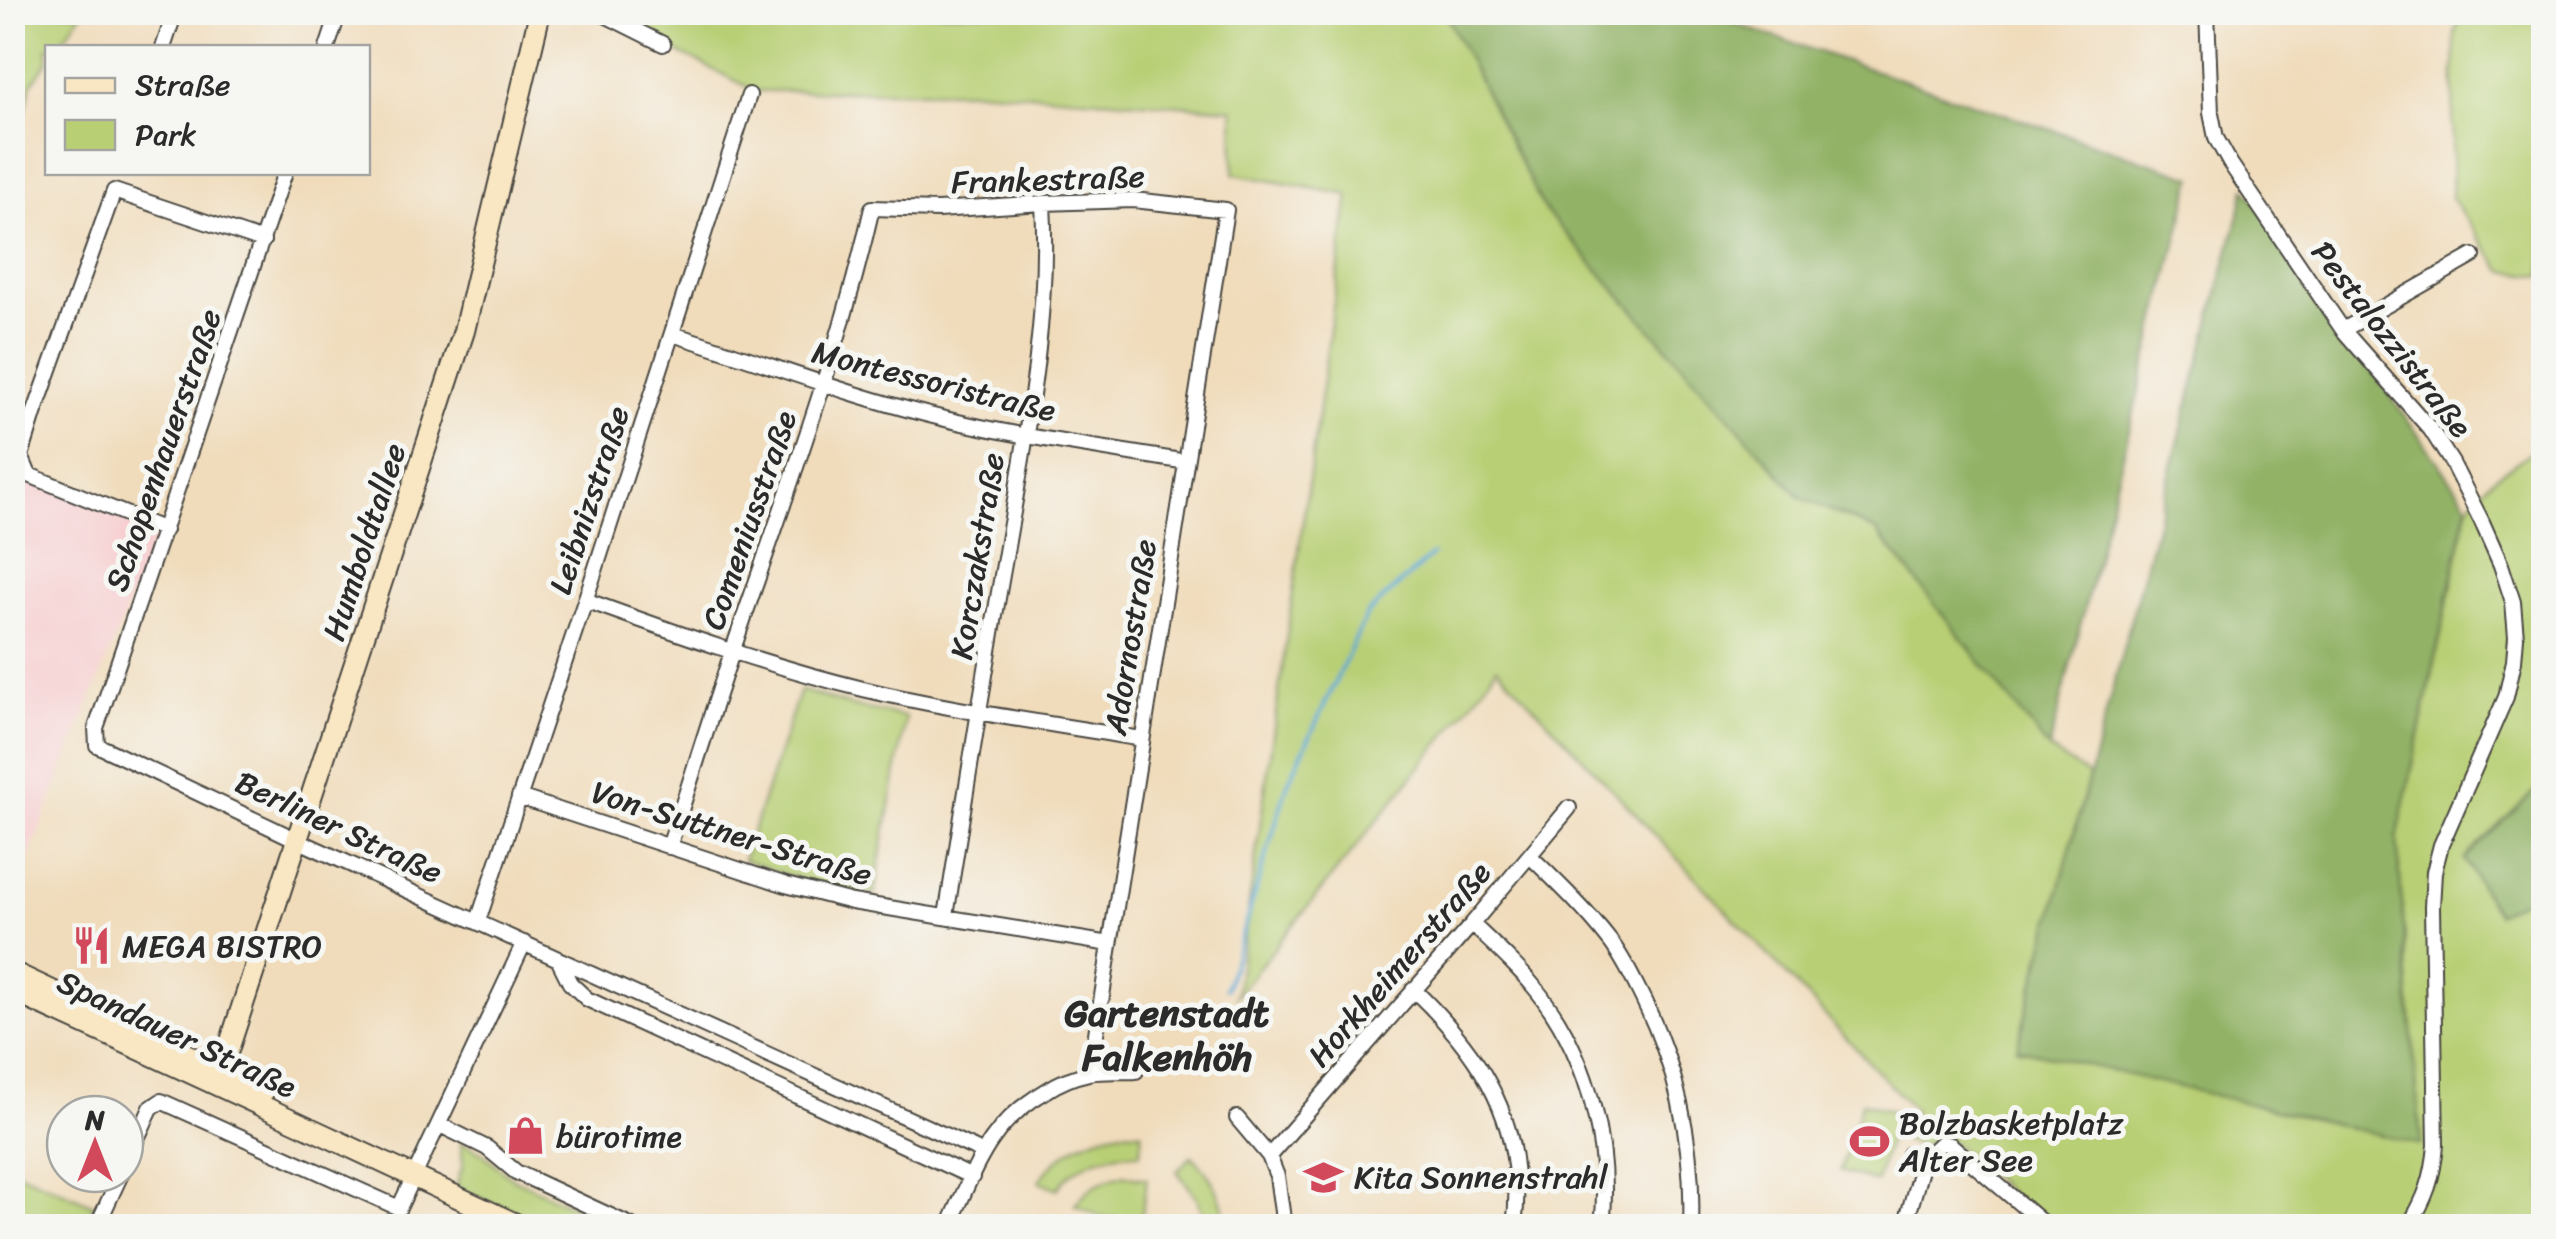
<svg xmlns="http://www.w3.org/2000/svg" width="2556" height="1239" viewBox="0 0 2556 1239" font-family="Sriracha,sans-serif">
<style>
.built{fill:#f7cfd1}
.green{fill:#b8cf74;stroke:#727d50;stroke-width:2.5}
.forest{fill:#92b266;stroke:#5e6e48;stroke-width:2.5}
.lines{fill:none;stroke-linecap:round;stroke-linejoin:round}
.stream{stroke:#5ba7d3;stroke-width:4}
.street-casing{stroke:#494641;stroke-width:18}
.secondary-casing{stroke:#494641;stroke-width:24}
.street{stroke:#fff;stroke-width:14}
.secondary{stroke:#f9e7c3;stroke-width:20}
.labels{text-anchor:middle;stroke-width:10;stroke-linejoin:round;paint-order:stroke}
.street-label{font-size:32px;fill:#2b2b2b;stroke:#f6f6f2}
.poi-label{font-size:32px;fill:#2b2b2b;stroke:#f6f6f2;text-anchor:start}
.quarter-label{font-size:38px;font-weight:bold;fill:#2b2b2b;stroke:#f6f6f2}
</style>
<rect width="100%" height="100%" fill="#f6f6f2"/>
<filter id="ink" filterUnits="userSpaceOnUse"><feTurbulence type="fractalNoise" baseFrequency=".01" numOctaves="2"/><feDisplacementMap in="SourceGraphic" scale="20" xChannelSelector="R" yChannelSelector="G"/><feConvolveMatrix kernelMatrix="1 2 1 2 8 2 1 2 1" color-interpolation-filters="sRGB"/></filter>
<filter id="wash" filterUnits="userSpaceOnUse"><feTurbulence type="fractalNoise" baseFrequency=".0048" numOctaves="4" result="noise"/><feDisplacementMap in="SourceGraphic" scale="40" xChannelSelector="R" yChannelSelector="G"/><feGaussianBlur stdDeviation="2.25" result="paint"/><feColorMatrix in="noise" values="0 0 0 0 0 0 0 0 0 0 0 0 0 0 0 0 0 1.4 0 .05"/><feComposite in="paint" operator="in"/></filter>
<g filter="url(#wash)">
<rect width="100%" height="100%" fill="#f0dcbb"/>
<path class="built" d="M 13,473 L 157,532 L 13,896 Z"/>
<path class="green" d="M 13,12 L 82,13 L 58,47 L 48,48 L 47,62 L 31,85 L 13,164 Z
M 2464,12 L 2523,13 L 2543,19 L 2543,276 L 2503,271 L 2451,198 L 2455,31 Z
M 600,13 L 1445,13 L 1544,209 L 1800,497 L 1877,531 L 2049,749 L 2089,776 L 2017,1048 L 2421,1143 L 2397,839 L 2469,504 L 2489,482 L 2543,443 L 2543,783 L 2464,859 L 2523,900 L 2543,898 L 2543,1226 L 2411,1224 L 2409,1226 L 2047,1226 L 1944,1135 L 1921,1146 L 1906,1141 L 1914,1110 L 1497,667 L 1475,699 L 1236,996 L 1349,195 L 1234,174 L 1233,109 L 988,91 L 756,91 Z
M 800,690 L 852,706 L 906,717 L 874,895 L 798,879 L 743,860 Z
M 1862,1102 L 1897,1113 L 1876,1182 L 1840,1171 Z
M 1121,1131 L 1142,1132 L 1140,1153 C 1106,1153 1078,1160 1057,1189 L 1039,1181 C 1061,1151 1085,1137 1121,1131 Z
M 461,1142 L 481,1152 L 510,1177 L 615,1226 L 540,1226 L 456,1187 L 463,1164 Z
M 1192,1156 C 1213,1176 1223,1198 1227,1226 L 1206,1226 L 1198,1199 L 1177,1171 Z
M 13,1170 L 94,1205 L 84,1226 L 13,1226 Z
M 1124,1175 L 1147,1179 L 1140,1224 L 1127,1220 L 1104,1218 L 1075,1205 C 1088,1187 1103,1179 1124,1175 Z"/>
<path class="forest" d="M 1445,13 L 1708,13 L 1756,31 L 2193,177 L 2049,749 L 1877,531 L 1800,497 L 1544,209 Z
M 2246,188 L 2343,330 L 2468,504 L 2397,839 L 2421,1145 L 2017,1048 Z
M 2543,783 L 2543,898 L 2523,900 L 2497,914 L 2464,859 Z"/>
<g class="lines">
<path class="stream" d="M 1226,988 L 1288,783 L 1367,614 L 1432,555"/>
</g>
</g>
<g filter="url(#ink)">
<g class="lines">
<defs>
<path id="street" d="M 599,12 L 663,44
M 2207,12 L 2211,113 L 2216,138 L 2230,163 L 2343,330 L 2431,430 L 2452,463 L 2482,522 L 2501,565 L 2513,602 L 2516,637 L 2514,661 L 2506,697 L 2441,845 L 2434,872 L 2432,907 L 2436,1145 C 2433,1179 2426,1197 2409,1226
M 163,48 L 175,12
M 327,48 L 339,12
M 285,172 L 96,728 L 97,745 L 297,840 L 982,1152
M 2343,330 L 2473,256
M 672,334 C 758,360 842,393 929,415 C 1014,437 1100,447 1186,462
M 165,530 L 29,475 L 21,456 L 34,414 L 114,191 L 263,241
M 585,600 C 676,633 769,666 863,689 C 954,711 1049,723 1142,739
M 519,797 L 786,885 L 852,902 L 1110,944
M 669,847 C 693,774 715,701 740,629 C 788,490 839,352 872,208 L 938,210 L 1043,203 L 1133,200 L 1226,210 L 1090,1072
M 1530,856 C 1558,883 1586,910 1610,941 C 1624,959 1634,981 1644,1001 C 1679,1073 1694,1147 1691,1226
M 946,916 C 965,799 983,681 1004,564 C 1024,445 1050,324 1043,203
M 478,921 L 591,583 L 749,95
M 1472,924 C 1496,947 1522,970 1542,997 C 1589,1060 1611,1149 1602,1226
M 558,959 L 570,983 L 587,999 L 972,1177
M 1413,989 C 1482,1055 1528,1126 1514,1226
M 1237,1118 L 1269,1156 L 1277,1176 L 1284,1226
M 440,1125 L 487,1148 L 516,1172 L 632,1226
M 1269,1156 L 1472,924 L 1569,808
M 1924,1159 L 1941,1143 L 1951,1145 L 2046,1226
M 125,1165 L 151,1108 L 161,1101 L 399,1208 L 524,943
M 97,1226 L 121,1174
M 949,1226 C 976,1168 987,1125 1046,1091 C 1058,1083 1075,1076 1089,1073 C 1104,1070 1121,1072 1136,1071
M 1905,1226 L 1924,1159 L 1909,1154"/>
<path id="secondary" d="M 12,972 L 264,1091
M 12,991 C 183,1068 351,1148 520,1226
M 215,1082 L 227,1053 L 464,331 L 540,12"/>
</defs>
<use href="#street" class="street-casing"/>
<use href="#secondary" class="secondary-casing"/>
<use href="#street" class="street"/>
<use href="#secondary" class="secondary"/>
</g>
</g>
<defs>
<symbol id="restaurant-bare" viewBox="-9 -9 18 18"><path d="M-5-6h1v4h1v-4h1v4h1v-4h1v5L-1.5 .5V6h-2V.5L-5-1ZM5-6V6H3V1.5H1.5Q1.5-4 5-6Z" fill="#d1495b" stroke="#f6f6f2" stroke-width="2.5" paint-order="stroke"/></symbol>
<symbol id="shop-bare" viewBox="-9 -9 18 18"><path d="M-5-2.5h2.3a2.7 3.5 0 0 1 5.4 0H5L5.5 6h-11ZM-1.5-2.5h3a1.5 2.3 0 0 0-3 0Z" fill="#d1495b" stroke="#f6f6f2" stroke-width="2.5" paint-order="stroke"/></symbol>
<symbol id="stadium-bare" viewBox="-9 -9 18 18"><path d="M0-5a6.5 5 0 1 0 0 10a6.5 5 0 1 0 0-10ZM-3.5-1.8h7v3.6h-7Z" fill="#d1495b" stroke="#f6f6f2" stroke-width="2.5" paint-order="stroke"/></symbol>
<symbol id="school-bare" viewBox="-9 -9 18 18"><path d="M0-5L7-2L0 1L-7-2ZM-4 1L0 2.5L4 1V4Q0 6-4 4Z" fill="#d1495b" stroke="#f6f6f2" stroke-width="2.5" paint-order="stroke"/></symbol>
</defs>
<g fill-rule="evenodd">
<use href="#restaurant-bare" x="64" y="918" width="55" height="55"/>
<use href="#shop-bare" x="498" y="1108" width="55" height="55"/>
<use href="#stadium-bare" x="1842" y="1114" width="55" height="55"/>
<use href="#school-bare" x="1296" y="1150" width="55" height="55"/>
</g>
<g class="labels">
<g class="street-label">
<text transform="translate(1048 179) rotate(-2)" y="11">Frankestraße</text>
<text transform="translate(2392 339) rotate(52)" y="11">Pestalozzistraße</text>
<text transform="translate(934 381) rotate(14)" y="11">Montessoristraße</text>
<text transform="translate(163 450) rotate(-71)" y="11">Schopenhauerstraße</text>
<text transform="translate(589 500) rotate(-72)" y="11">Leibnizstraße</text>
<text transform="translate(749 520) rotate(-71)" y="11">Comeniusstraße</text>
<text transform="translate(364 542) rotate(-72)" y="11">Humboldtallee</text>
<text transform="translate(977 556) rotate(-81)" y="11">Korczakstraße</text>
<text transform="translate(1130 637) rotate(-81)" y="11">Adornostraße</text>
<text transform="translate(339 827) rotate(25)" y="11">Berliner Straße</text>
<text transform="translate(732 833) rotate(17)" y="11">Von-Suttner-Straße</text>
<text transform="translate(1399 964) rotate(-49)" y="11">Horkheimerstraße</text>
<text transform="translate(177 1034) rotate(25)" y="11">Spandauer Straße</text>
</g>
<g class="poi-label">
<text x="122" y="957">MEGA BISTRO</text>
<text x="1899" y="1134">Bolzbasketplatz<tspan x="1899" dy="37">Alter See</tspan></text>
<text x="556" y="1147">bürotime</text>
<text x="1354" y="1188">Kita Sonnenstrahl</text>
</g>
<g class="quarter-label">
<text x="1167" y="1026">Gartenstadt<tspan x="1167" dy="44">Falkenhöh</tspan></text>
</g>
</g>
<rect width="2556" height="1239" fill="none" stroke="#f6f6f2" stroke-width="50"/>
<rect x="45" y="45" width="325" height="130" fill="#f6f6f2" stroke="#a5a5a2" stroke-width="2.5"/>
<rect x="65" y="78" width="50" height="15" fill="#f9e7c3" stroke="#a5a5a2" stroke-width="2.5"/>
<text x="135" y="95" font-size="30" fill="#2b2b2b">Straße</text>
<rect x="65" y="120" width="50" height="30" fill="#b8cf74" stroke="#a5a5a2" stroke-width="2.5"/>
<text x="135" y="145" font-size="30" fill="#2b2b2b">Park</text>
<g transform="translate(95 1144)"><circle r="48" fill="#f6f6f2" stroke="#a5a5a2" stroke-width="2.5"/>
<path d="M0-8L18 38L0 25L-18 38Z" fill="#d1495b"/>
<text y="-15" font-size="28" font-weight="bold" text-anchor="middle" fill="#2b2b2b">N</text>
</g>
</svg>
